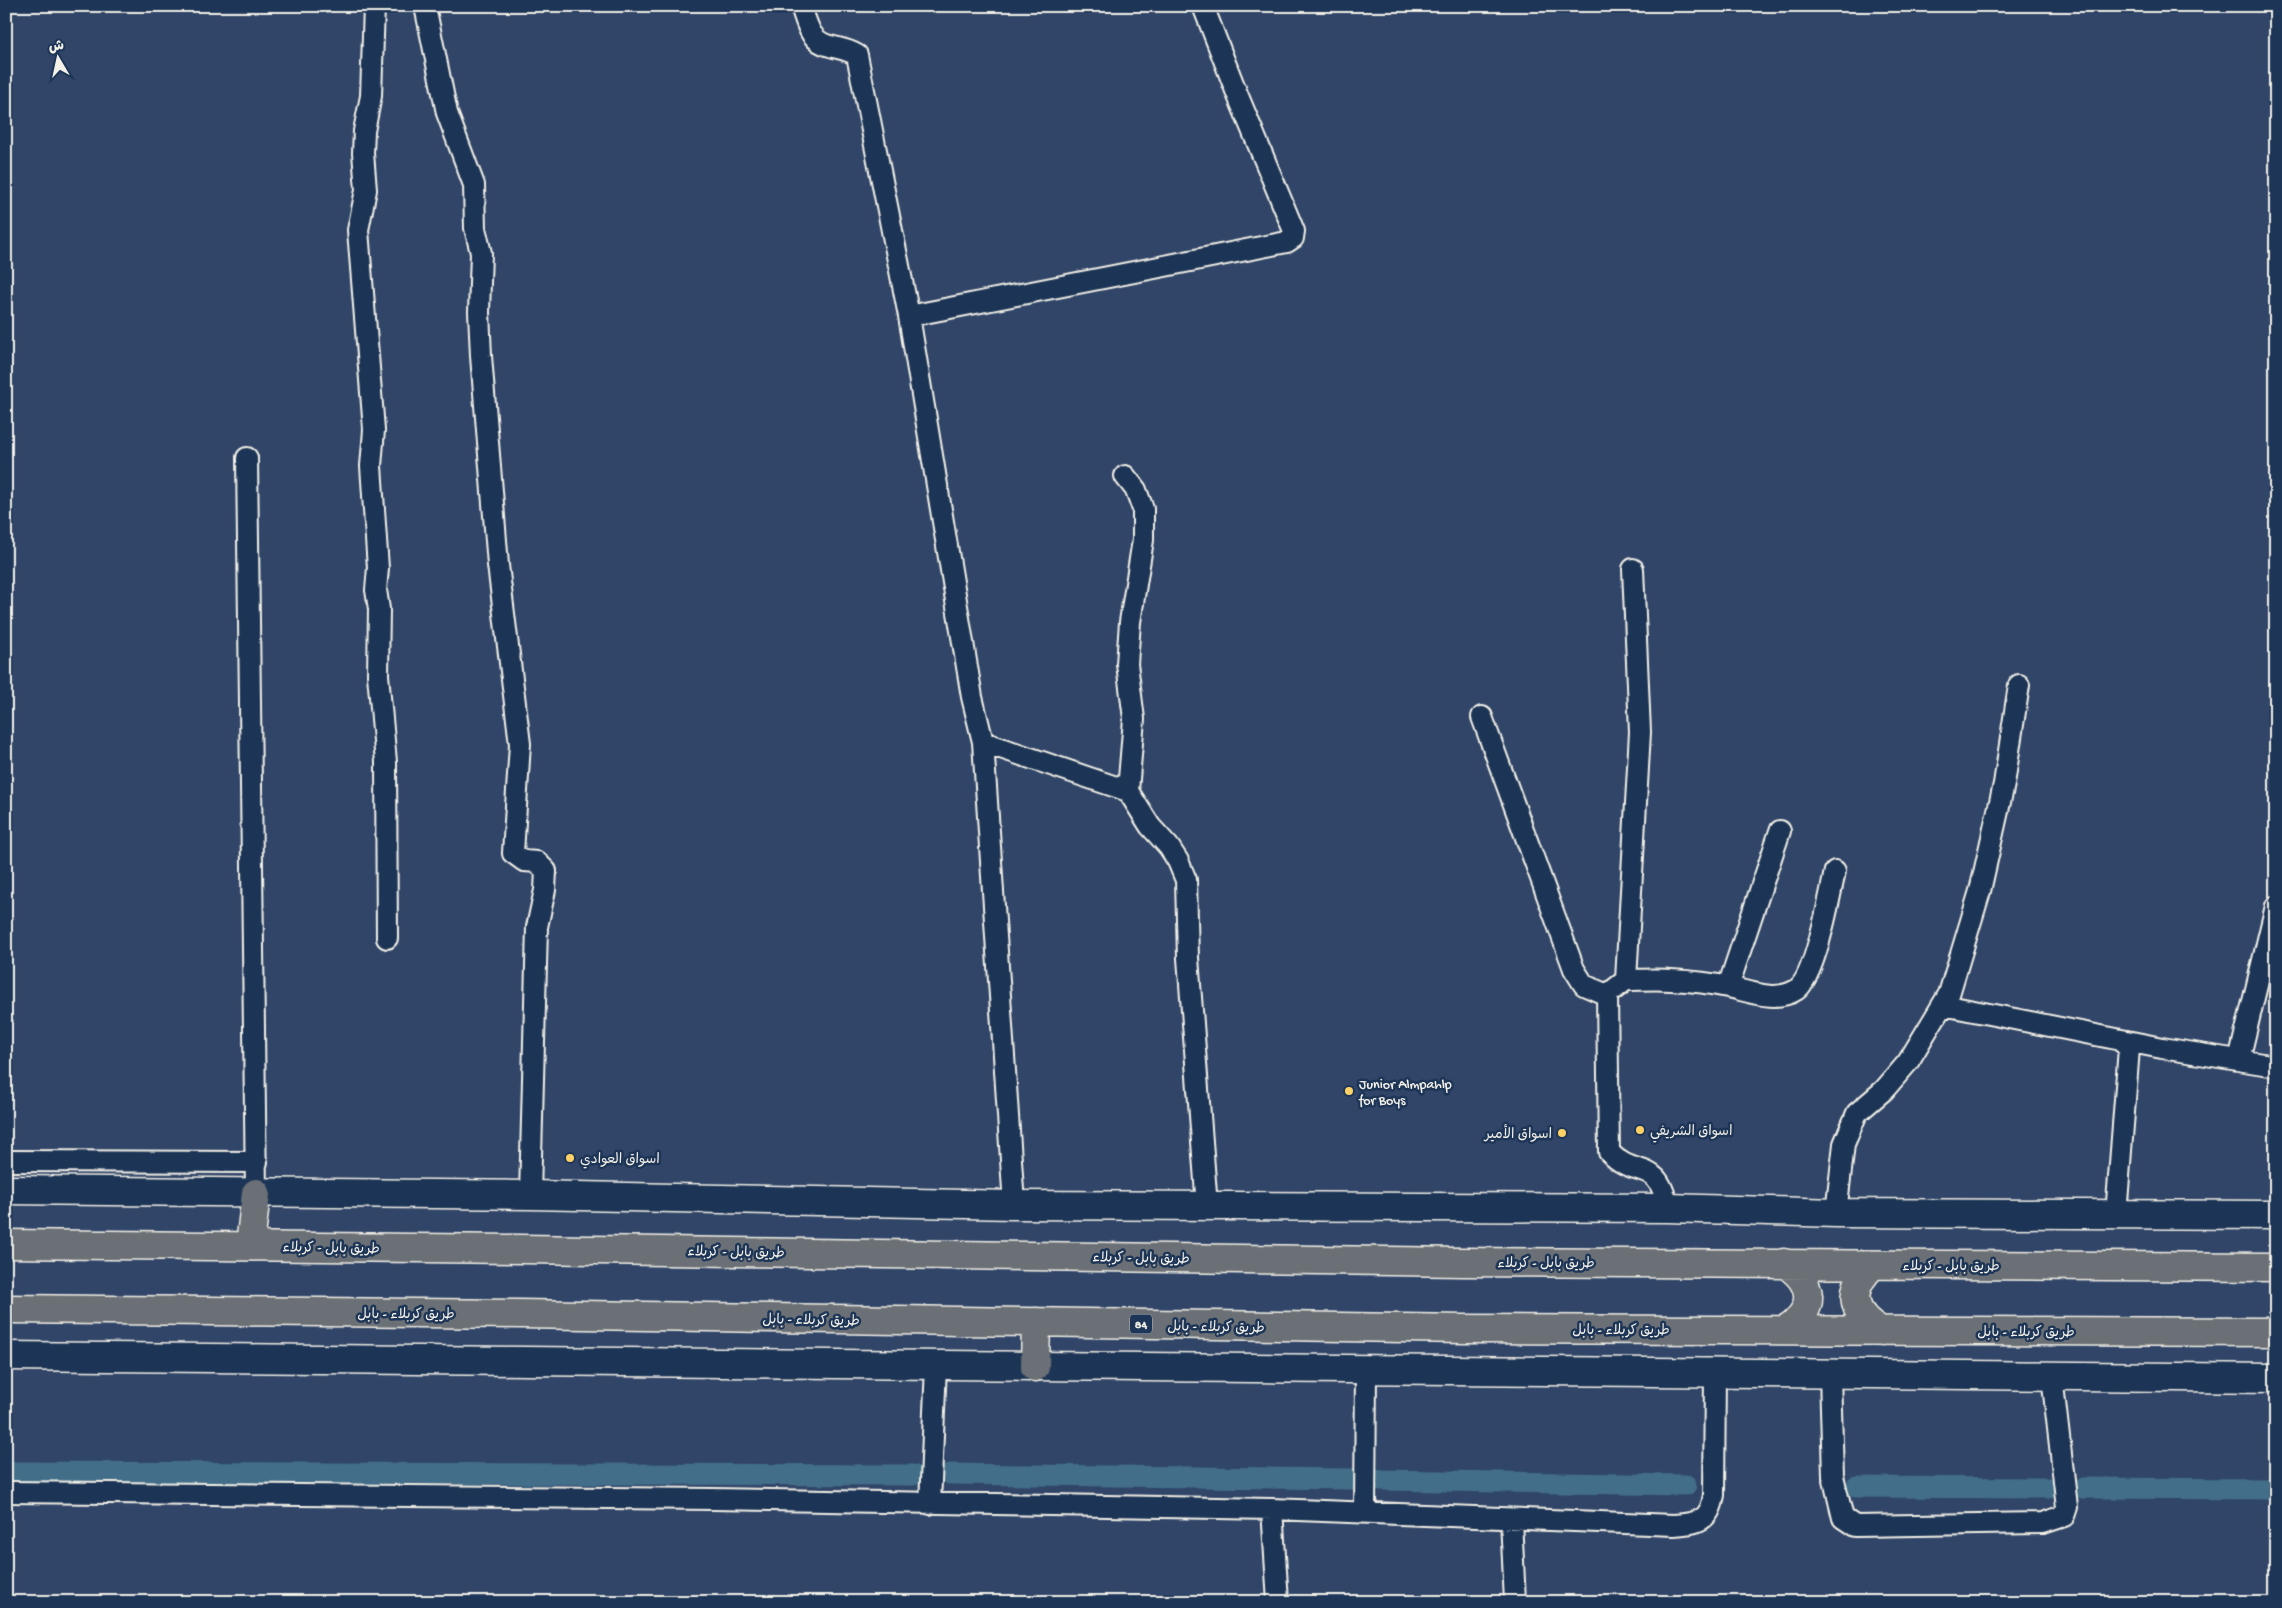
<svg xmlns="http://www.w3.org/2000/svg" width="2282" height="1608" viewBox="0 0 2282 1608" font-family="'Gochi Hand','Playpen Sans Arabic',sans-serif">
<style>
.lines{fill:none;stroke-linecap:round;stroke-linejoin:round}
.canal{stroke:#426e89;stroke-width:21}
.minor-casing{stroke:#f4f1e8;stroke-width:24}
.secondary-casing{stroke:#f4f1e8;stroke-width:31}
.trunk-casing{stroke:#f4f1e8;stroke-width:31}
.minor{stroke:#1d3557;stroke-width:20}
.secondary{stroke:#1d3557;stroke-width:28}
.trunk{stroke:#6b6f75;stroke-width:28}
.poi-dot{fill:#ffd166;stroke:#1d3557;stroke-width:2}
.labels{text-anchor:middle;stroke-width:5;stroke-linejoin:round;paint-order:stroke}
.shield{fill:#1d3557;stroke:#b4b9bc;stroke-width:1}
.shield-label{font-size:12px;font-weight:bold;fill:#f4f1e8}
.poi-label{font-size:14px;fill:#f4f1e8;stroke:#1d3557;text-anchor:start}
.street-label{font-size:14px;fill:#f4f1e8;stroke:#1d3557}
</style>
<rect width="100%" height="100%" fill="#304568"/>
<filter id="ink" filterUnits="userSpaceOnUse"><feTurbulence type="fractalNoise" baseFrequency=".02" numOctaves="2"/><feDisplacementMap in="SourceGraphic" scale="10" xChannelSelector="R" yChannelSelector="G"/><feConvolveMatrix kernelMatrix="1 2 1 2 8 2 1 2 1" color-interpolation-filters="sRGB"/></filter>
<g filter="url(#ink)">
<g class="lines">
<path class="canal" d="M 6,1472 L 913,1475
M 950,1474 L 1353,1479
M 1381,1480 L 1686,1485
M 1856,1487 L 2049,1488
M 2083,1488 L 2276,1489"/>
<defs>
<path id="minor" d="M 374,6 L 371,96 L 364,131 L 363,153 L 366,190 L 358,230 L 374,430 L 371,466 L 378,568 L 376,590 L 379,609 L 378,675 L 386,762 L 387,938
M 425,6 L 447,113 L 474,185 L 475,228 L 481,253 L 479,312 L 481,356 L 498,565 L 520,744 L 513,853 L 524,861 L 537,862 L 546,871 L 545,890 L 537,927 L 530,1195
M 801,6 C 807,24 810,42 830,46 C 841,49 847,49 857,55 L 909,316 L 972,697 L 983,742 L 1014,1205
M 909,316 L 1287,242 L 1293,238 L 1294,231 L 1238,96 L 1203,6
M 247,458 L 256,1193
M 1125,476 L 1136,490 L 1143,509 L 1143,540 L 1130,622 L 1127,664 L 1134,719 L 1128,791
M 1482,717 L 1574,969 L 1584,985 L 1607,995
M 983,742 L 1128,791 L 1150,826 L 1169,847 L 1178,861 L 1186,880 L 1188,958 L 1207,1207
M 1626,980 C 1641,980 1656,979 1671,980 C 1690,981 1710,983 1728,987 C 1749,991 1775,1003 1796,990 C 1815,978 1830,895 1835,871
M 1728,987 L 1780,831
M 1607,995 L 1626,980 L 1640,732 L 1633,569
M 1607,995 L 1609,1152 C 1636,1181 1657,1155 1668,1208
M 1943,1005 L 2162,1048 L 2276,1066
M 2239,1060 L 2276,906
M 6,1161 L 257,1162
M 1836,1213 L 1844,1144 L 1857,1113 L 1884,1090 L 1908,1062 L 1949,994 L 1980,891 L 2004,784 L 2019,685
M 2116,1215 L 2129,1048 L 2120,1040
M 1830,1375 L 1833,1476 L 1843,1518 L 1855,1526 L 2043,1523 L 2064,1516 L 2067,1507 L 2052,1376
M 6,1492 L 713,1499 L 1272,1509 L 1674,1525 C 1699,1523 1710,1521 1714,1495 L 1715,1374
M 930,1504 L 936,1366
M 1272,1509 L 1278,1602
M 1365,1512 L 1366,1369
M 1511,1519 L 1515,1602"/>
<path id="secondary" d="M 6,1190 L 530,1195 L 1014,1205 L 1668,1208 L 1836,1213 L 2276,1215
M 6,1356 L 2276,1378"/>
<path id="trunk" d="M 6,1244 L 522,1249 L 1462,1262 L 2276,1267
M 250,1246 L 256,1193
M 1784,1263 C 1815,1283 1817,1310 1785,1330
M 1873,1265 C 1847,1289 1850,1313 1881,1331
M 6,1309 L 520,1314 L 1464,1329 L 2276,1332
M 1035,1367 L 1036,1322"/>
</defs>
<use href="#minor" class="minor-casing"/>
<use href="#secondary" class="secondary-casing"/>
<use href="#trunk" class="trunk-casing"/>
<use href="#minor" class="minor"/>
<use href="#secondary" class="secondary"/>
<use href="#trunk" class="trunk"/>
</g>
</g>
<g class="poi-dot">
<circle cx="1349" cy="1091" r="5"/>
<circle cx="1640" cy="1130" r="5"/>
<circle cx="1562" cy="1133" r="5"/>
<circle cx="570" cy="1158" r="5"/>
</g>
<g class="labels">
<rect class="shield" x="1130" y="1314.5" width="22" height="19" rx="4"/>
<g class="shield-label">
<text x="1141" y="1328">84</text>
</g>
<g class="poi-label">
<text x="1359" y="1088">Junior Almpahlp<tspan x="1359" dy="16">for Boys</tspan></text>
<text x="1650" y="1135">اسواق الشريفي</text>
<text x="1552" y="1138" text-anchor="end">اسواق الأمير</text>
<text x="580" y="1163">اسواق العوادي</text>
</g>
<g class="street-label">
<text transform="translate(331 1247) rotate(1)" y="5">طريق بابل - كربلاء</text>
<text transform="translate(736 1251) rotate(1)" y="5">طريق بابل - كربلاء</text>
<text transform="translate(1141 1257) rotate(1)" y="5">طريق بابل - كربلاء</text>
<text x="1546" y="1267">طريق بابل - كربلاء</text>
<text x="1951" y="1270">طريق بابل - كربلاء</text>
<text x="406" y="1318">طريق كربلاء - بابل</text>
<text transform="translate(811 1319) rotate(1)" y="5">طريق كربلاء - بابل</text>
<text transform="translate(1216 1326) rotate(1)" y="5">طريق كربلاء - بابل</text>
<text x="1621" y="1334">طريق كربلاء - بابل</text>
<text x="2026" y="1336">طريق كربلاء - بابل</text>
</g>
</g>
<rect width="2282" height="1608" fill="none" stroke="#1d3557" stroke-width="25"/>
<rect x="12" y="12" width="2257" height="1583" fill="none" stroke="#f4f1e8" stroke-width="2" filter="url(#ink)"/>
<g transform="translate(58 58) rotate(351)" stroke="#1d3557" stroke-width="4" paint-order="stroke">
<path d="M0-4L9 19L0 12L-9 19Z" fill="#f4f1e8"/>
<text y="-8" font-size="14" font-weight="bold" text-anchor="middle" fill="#f4f1e8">ش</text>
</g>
</svg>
